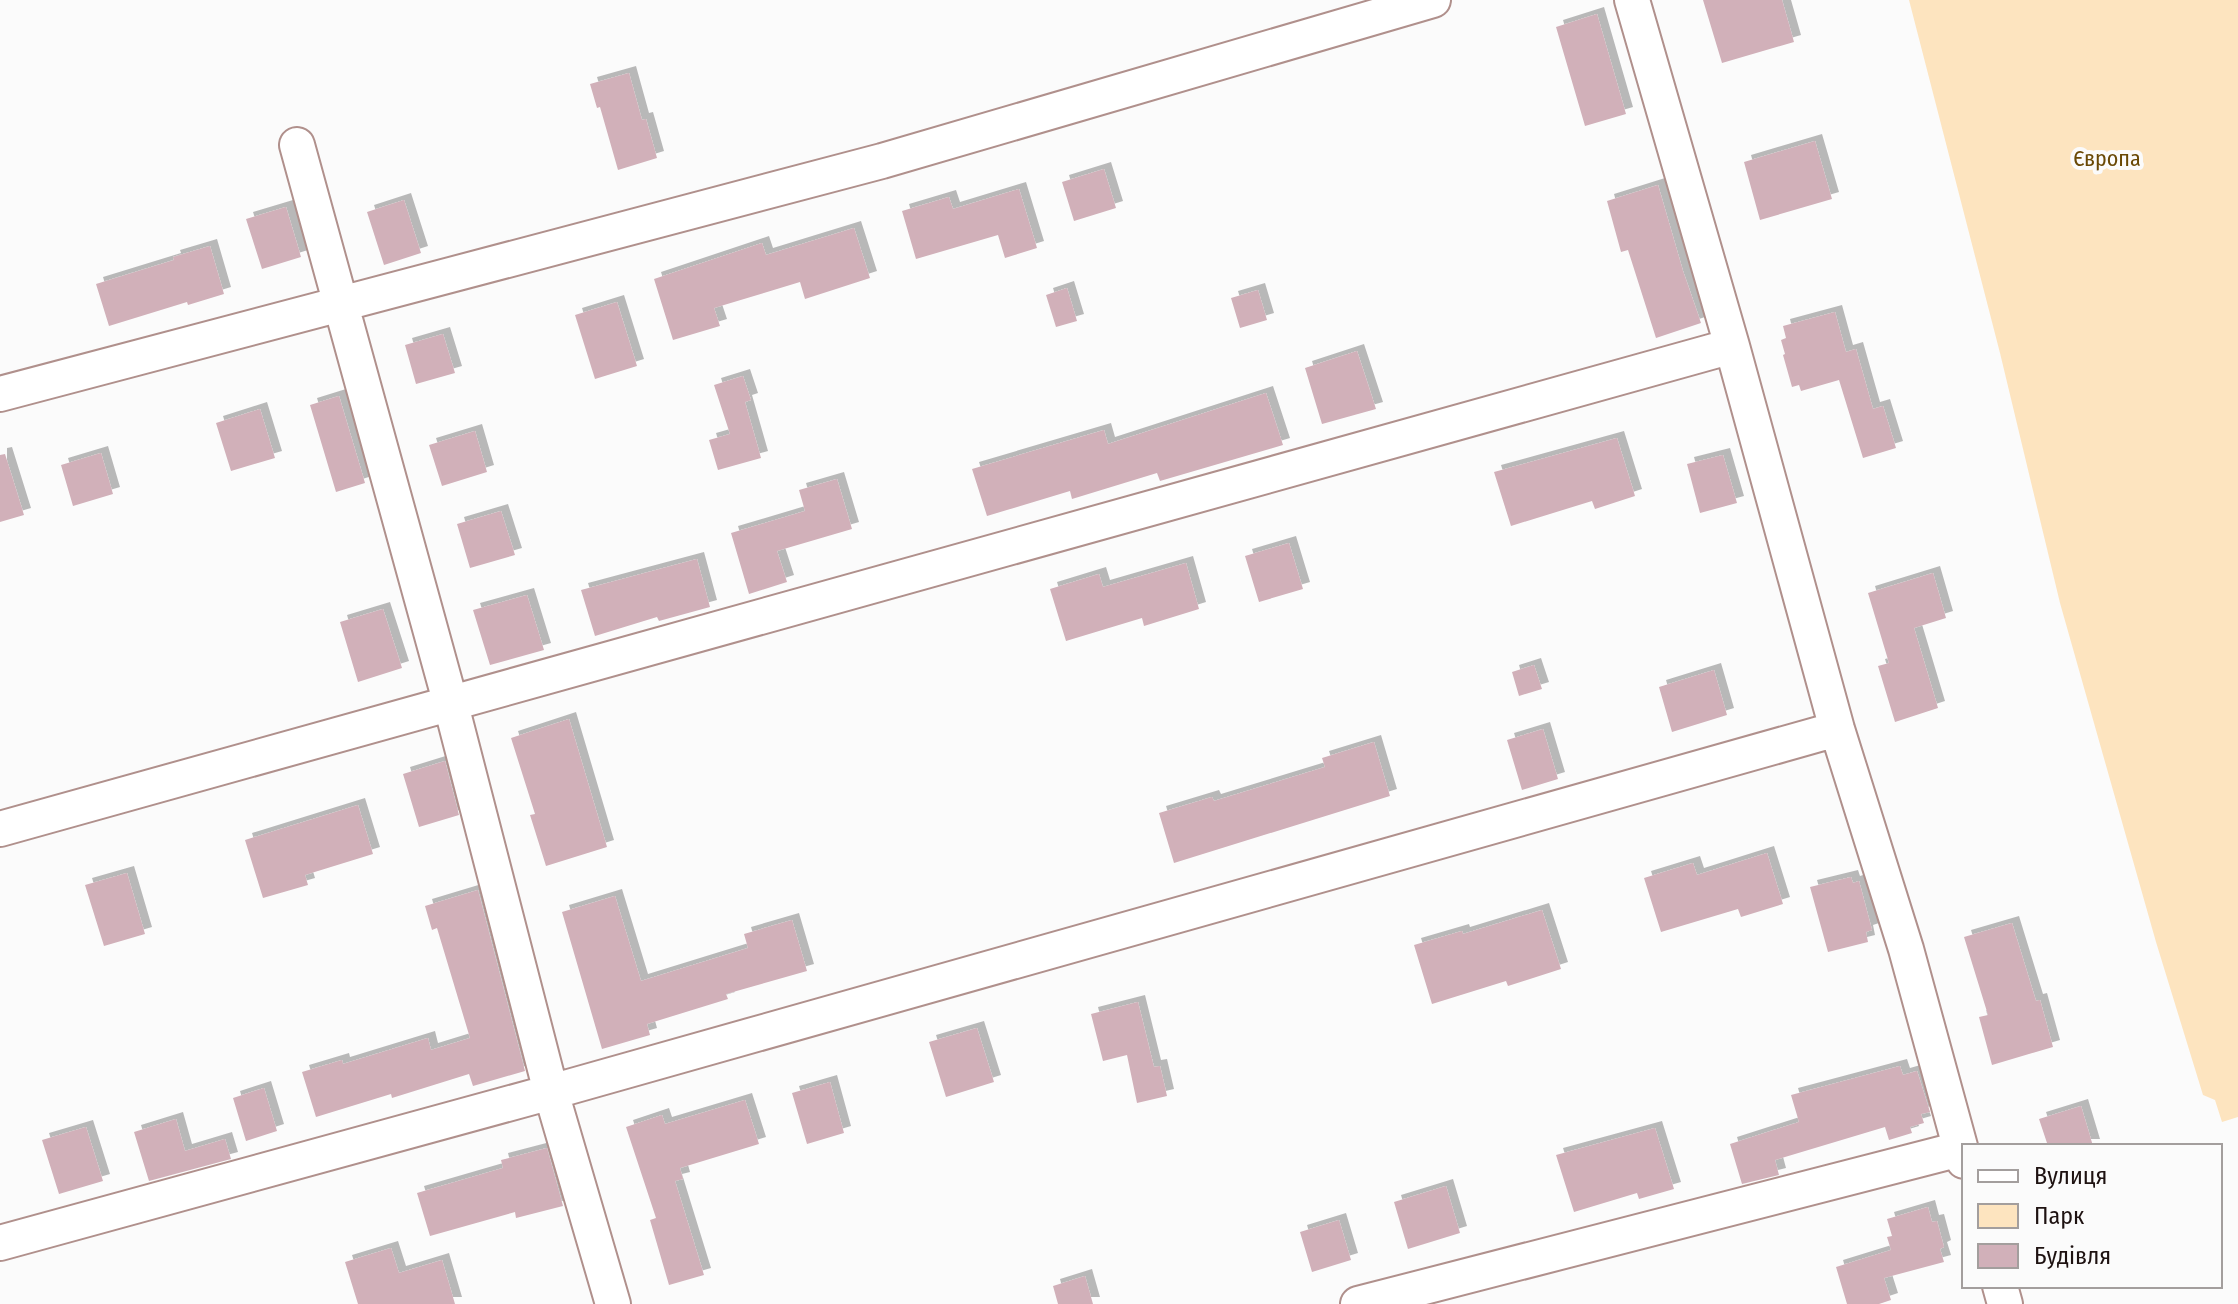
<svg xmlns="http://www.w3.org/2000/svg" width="2238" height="1304" viewBox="0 0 2238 1304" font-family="'Fira Sans Condensed',sans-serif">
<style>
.green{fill:#fde4bf}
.building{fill:#d1b0b9;filter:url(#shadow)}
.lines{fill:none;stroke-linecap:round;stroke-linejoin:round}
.minor-casing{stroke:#b0908c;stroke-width:38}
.minor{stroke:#fff;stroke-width:34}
.labels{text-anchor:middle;stroke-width:8;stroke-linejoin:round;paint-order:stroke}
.park-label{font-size:22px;fill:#6a4905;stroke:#fbfbfb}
</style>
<defs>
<filter id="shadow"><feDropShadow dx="7" dy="-7" stdDeviation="0" flood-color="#0004"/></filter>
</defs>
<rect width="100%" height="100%" fill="#fbfbfb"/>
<path class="green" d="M 1909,0 L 2238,0 L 2238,1117 L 2222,1122 L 2215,1100 L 2203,1095 L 2156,942 L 2060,603 L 2000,353 Z"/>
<path class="building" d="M 1703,0 L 1782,0 L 1794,42 L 1722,63 Z
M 1597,14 L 1626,114 L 1585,126 L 1556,27 Z
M 629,73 L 642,120 L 646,119 L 657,158 L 618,170 L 600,107 L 597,108 L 590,84 Z
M 1815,141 L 1832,199 L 1760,220 L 1744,162 Z
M 1104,169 L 1116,208 L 1074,221 L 1062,182 Z
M 1658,185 L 1683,271 L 1701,323 L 1656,338 L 1628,250 L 1621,252 L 1607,201 Z
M 1019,189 L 1037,248 L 1005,258 L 998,235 L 916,259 L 902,211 L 949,197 L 953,209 Z
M 404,200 L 421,253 L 384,265 L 367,212 Z
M 286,207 L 301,257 L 262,269 L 246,219 Z
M 854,228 L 870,278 L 805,299 L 800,282 L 714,308 L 720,326 L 673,340 L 654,279 L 762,243 L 766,255 Z
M 210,246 L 224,294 L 188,305 L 187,302 L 109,326 L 96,284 L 174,260 L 173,257 Z
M 1067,288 L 1077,321 L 1056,327 L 1046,295 Z
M 1258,290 L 1267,320 L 1240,328 L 1231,298 Z
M 617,302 L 637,366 L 595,379 L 575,315 Z
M 1835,312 L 1846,352 L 1856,349 L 1873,409 L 1883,406 L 1896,448 L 1863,458 L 1839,380 L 1801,391 L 1799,385 L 1792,387 L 1783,355 L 1785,354 L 1781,340 L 1786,338 L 1783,326 Z
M 443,334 L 455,373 L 416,384 L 405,345 Z
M 1357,351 L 1376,409 L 1322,424 L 1305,368 Z
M 743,376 L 751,400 L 745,402 L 761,458 L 718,470 L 709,440 L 730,434 L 714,385 Z
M 1266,393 L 1283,445 L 1160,481 L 1157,473 L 1072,499 L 1070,491 L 987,516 L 972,469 L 1104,430 L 1108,444 Z
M 339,396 L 365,483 L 336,492 L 310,405 Z
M 260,409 L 275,458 L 231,471 L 216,423 Z
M 475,431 L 487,472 L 442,486 L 429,445 Z
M 1617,438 L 1635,496 L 1595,509 L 1592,501 L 1511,526 L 1494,472 Z
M 101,453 L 113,494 L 73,506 L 61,465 Z
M 5,454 L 24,515 L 0,522 L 0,455 Z
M 1723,455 L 1737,503 L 1700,513 L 1687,464 Z
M 837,479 L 852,529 L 777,551 L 787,582 L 749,594 L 731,533 L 805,511 L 799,490 Z
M 501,511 L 515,555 L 470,568 L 457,524 Z
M 1289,543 L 1303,589 L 1259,602 L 1245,556 Z
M 697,559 L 710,607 L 659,621 L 657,617 L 595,636 L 581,590 Z
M 1186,563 L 1199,609 L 1144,626 L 1142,618 L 1066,641 L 1050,589 L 1099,574 L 1103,587 Z
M 1933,573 L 1946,618 L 1914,628 L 1938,708 L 1895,722 L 1878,666 L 1889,663 L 1868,593 Z
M 527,595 L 544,650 L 490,665 L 473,610 Z
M 383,609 L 402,668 L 358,682 L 340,622 Z
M 1534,665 L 1542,689 L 1519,696 L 1512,672 Z
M 1714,670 L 1727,715 L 1672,732 L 1659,687 Z
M 569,719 L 607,847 L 546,866 L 530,815 L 535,814 L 511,738 Z
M 1543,729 L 1558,779 L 1522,790 L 1507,740 Z
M 1374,742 L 1390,796 L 1174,863 L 1159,813 L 1212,797 L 1214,801 L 1325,767 L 1322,758 Z
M 445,761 L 459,815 L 419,827 L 403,774 Z
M 358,805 L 373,854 L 305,875 L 308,885 L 263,898 L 245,840 Z
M 1767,853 L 1783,904 L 1741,917 L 1738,909 L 1661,932 L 1644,878 L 1693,863 L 1697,875 Z
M 127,873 L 145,934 L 104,946 L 85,885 Z
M 1851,877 L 1853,883 L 1859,881 L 1872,930 L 1866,932 L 1868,942 L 1828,952 L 1810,887 Z
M 478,890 L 525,1071 L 473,1086 L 469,1074 L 392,1098 L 391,1094 L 316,1117 L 302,1072 L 342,1060 L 343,1064 L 428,1038 L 431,1050 L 470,1038 L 437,928 L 432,930 L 425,906 Z
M 615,896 L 641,981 L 748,948 L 744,934 L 792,920 L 807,971 L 726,994 L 728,999 L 647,1024 L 650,1035 L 602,1049 L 562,912 Z
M 1542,910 L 1561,969 L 1508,986 L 1506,981 L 1432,1004 L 1414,945 L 1462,931 L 1463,934 Z
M 2012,923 L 2036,1001 L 2040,1000 L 2053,1047 L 1992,1065 L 1979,1017 L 1988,1015 L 1964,937 Z
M 1138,1002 L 1154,1067 L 1160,1066 L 1167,1096 L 1137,1103 L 1127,1055 L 1103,1061 L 1091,1014 Z
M 977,1028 L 994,1082 L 946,1097 L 929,1042 Z
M 1900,1066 L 1903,1075 L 1917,1071 L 1930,1112 L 1921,1114 L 1924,1123 L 1910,1127 L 1912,1133 L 1889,1140 L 1885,1127 L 1775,1160 L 1779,1175 L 1742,1184 L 1730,1144 L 1799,1122 L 1791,1095 Z
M 830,1082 L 844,1133 L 807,1144 L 792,1093 Z
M 264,1088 L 277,1131 L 246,1141 L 233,1098 Z
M 745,1100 L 759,1144 L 680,1168 L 683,1179 L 675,1181 L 704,1275 L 669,1285 L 650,1220 L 656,1218 L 626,1127 L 662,1115 L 665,1124 Z
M 2081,1106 L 2093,1146 L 2048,1146 L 2039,1119 Z
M 176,1119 L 185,1151 L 225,1139 L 231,1159 L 149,1181 L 134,1132 Z
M 86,1127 L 103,1181 L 59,1194 L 42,1140 Z
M 1655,1128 L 1674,1189 L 1639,1199 L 1637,1193 L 1574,1212 L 1556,1155 Z
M 547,1148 L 563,1206 L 516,1218 L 515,1212 L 430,1236 L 417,1193 L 503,1168 L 501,1160 Z
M 1446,1186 L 1460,1233 L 1408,1249 L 1394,1202 Z
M 1928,1207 L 1932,1222 L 1937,1221 L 1944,1247 L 1940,1249 L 1944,1262 L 1884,1278 L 1891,1300 L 1879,1304 L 1847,1304 L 1836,1267 L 1891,1250 L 1887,1237 L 1892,1236 L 1887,1219 Z
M 1339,1220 L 1351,1260 L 1312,1272 L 1300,1232 Z
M 391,1248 L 399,1273 L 442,1260 L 455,1304 L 358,1304 L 345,1262 Z
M 1085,1276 L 1093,1304 L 1058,1304 L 1053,1286 Z"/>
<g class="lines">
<defs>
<path id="minor" d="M 1632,0 L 1732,346 L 1837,729 L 1906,949 L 1964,1161
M 297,145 L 450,701 L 551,1092 L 613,1304
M 0,394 L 882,161 L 1433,0
M 0,829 L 1732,346
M 0,1243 L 551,1092 L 1837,729
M 2000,1286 L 2005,1304
M 1358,1304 L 1960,1149"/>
</defs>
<use href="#minor" class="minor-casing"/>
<use href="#minor" class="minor"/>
</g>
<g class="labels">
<g class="park-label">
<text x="2107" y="166">Європа</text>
</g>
</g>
<rect x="1962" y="1144" width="260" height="144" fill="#fbfbfb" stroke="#a39e9d" stroke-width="2"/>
<rect x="1978" y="1170" width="40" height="12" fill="#ffffff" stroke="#a39e9d" stroke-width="2"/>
<text x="2034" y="1184" font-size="24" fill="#1e1211">Вулиця</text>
<rect x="1978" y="1204" width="40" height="24" fill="#fde4bf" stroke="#a39e9d" stroke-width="2"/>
<text x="2034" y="1224" font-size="24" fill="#1e1211">Парк</text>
<rect x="1978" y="1244" width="40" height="24" fill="#d1b0b9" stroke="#a39e9d" stroke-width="2"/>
<text x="2034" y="1264" font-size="24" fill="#1e1211">Будівля</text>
</svg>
